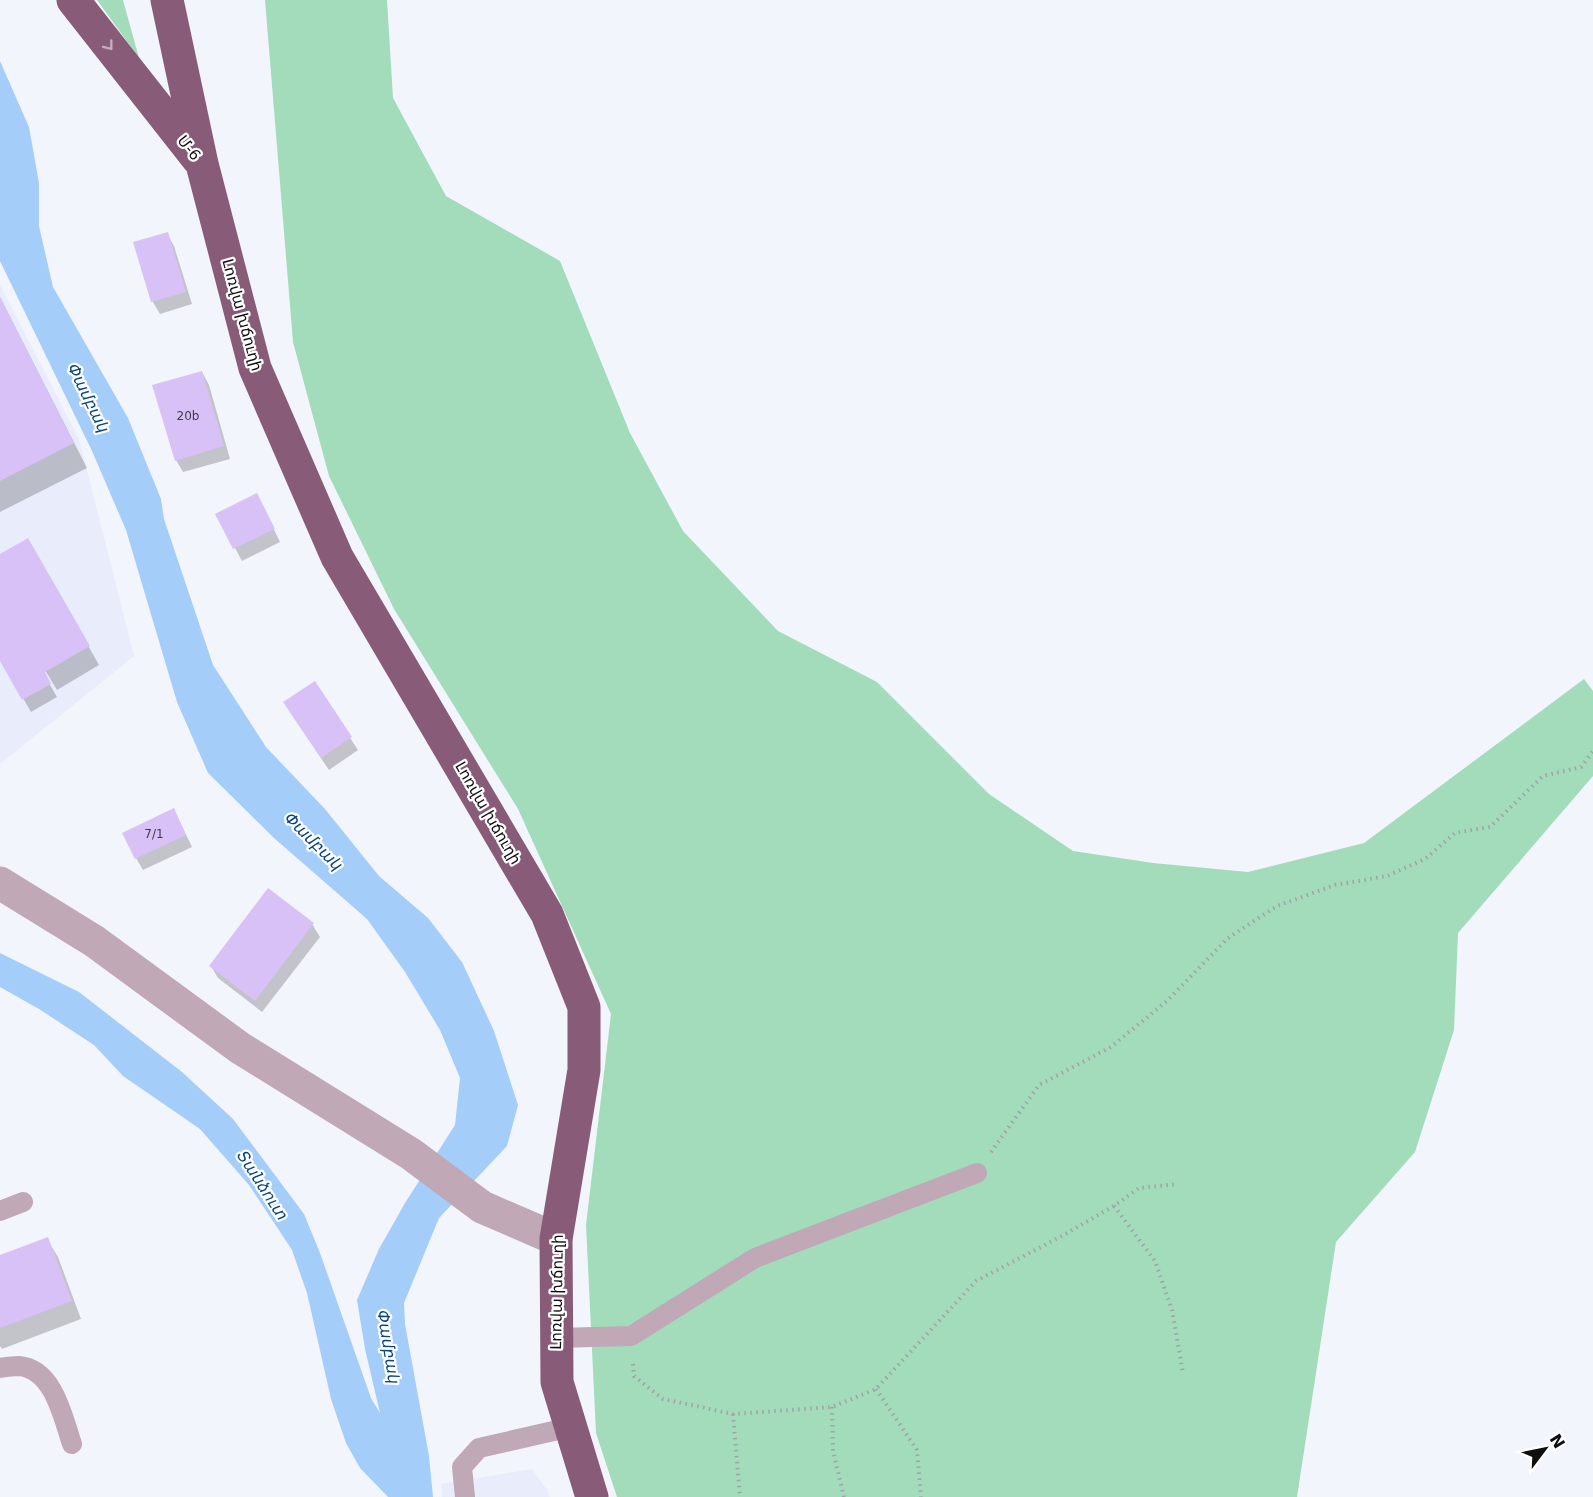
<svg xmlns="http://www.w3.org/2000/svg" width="1593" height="1497" viewBox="0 0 1593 1497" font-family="'DejaVu Sans','Noto Sans Armenian',sans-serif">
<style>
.built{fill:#e9ecfb}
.green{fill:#a2dcbb}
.water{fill:#a4cdfa}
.shadow{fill:#0003}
.building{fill:#d7c1f6}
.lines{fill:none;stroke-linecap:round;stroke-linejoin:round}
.path{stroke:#a1a3a8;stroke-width:4;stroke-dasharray:1.5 4.5;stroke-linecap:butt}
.service{stroke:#c0a8b6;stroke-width:20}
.minor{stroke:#c0a8b6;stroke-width:33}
.trunk{stroke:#885c78;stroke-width:33}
.oneway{stroke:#c4aebc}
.labels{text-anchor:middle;stroke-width:4.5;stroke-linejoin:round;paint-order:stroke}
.number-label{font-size:12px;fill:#413c4b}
.street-label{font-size:15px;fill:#0f0f12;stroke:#fff}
.water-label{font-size:16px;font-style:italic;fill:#09467b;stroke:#fff}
</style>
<rect width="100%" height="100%" fill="#f3f5fc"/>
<path class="built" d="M 0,285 L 79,439 L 134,656 L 0,764 Z
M 532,1469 L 547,1490 L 550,1497 L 442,1497 L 441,1484 Z"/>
<path class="green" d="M 97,0 L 123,0 L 139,58 Z
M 265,0 L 387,0 L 393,98 L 446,196 L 560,261 L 630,433 L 683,531 L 778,631 L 877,682 L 989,794 L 1073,851 L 1153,863 L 1248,872 L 1364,843 L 1584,679 L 1593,691 L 1593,776 L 1458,933 L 1454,1030 L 1415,1152 L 1336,1242 L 1297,1497 L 617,1497 L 596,1433 L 586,1225 L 611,1014 L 518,809 L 394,609 L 329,476 L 293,342 Z"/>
<path class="water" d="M 0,61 L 29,127 L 39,183 L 39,226 L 53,287 L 128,418 L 161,499 L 164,519 L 213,665 L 266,747 L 325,809 L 379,876 L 428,918 L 462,962 L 494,1031 L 518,1105 L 507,1146 L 439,1218 L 404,1303 L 405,1324 L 429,1456 L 433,1497 L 388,1497 L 360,1468 L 346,1443 L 331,1399 L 307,1293 L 292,1250 L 249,1185 L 200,1129 L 123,1076 L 94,1045 L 39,1009 L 0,987 L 0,953 L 79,992 L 182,1072 L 233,1119 L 304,1214 L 320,1253 L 371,1398 L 380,1413 L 365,1349 L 357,1300 L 379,1249 L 405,1203 L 455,1125 L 460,1078 L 440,1030 L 405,972 L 367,919 L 274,838 L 208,773 L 177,702 L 126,530 L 92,451 L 0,261 Z"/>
<path class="shadow" d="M 167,234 L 174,246 L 192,304 L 160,314 L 153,302 L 135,243 Z
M 0,297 L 87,468 L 0,512 Z
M 202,372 L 209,385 L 230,459 L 183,472 L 176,460 Z
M 263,507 L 280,542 L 242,561 L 217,515 Z
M 28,540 L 99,665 L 57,690 L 45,670 L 42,671 L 57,697 L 31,712 L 0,658 L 0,556 Z
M 314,683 L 358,750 L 329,770 L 292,715 Z
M 180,822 L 192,847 L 143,870 L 136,858 Z
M 312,924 L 320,937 L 262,1012 L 218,978 L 211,966 Z
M 47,1239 L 58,1257 L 81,1319 L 2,1349 L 0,1346 L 0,1257 Z"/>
<path class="building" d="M 168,232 L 186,292 L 151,302 L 133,242 Z
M 0,297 L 74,443 L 0,481 Z
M 202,371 L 224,446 L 175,461 L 152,385 Z
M 257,493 L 275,529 L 233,549 L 215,514 Z
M 28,538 L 90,646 L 45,672 L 51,684 L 22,700 L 0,661 L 0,554 Z
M 315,681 L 352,737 L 321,758 L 283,702 Z
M 174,808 L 186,835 L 135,859 L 122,833 Z
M 268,888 L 314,923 L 255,1001 L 209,966 Z
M 48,1237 L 72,1301 L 0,1328 L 0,1255 Z"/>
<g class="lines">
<path class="path" d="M 991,1152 L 1039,1085 L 1111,1047 L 1167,1001 L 1228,938 L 1277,906 L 1335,885 L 1387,876 L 1425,859 L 1455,833 L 1490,827 L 1543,776 L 1581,767 L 1593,751
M 1114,1206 L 1155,1261 L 1172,1310 L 1183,1373
M 633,1364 L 634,1376 L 663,1399 L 733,1414 L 832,1407 L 876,1389 L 976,1281 L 1062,1236 L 1114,1206 L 1139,1188 L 1178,1184
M 876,1389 L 917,1450 L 921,1497
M 832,1407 L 833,1451 L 844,1497
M 733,1414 L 740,1497"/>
<path class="service" d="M 0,1211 L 23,1202
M 556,1338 L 631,1336 L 755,1258 L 977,1173
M 0,1368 C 6,1367 13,1366 19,1366 C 54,1369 63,1418 72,1444
M 465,1497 L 462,1467 L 479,1448 L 571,1427"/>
<path class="minor" d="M 0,883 L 94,941 L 240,1048 L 411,1154 L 482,1207 L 556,1239"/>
<path class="trunk" d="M 73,0 L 198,159
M 167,0 L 202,164 L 255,368 L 337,557 L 547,914 L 584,1007 L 584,1070 L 556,1239 L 557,1382 L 592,1497"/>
</g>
<defs><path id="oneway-chevron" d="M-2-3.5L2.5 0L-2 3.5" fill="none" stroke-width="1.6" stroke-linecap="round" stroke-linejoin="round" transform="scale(1.5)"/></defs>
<use class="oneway" href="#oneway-chevron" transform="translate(109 46) rotate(52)"/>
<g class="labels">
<g class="number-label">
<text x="188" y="420">20b</text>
<text x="154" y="838">7/1</text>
</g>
<g class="street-label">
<text transform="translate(189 148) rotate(52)" y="5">Մ-6</text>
<text transform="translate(242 315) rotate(75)" y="5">Լոռվա խճուղի</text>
<text transform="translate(488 813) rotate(60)" y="5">Լոռվա խճուղի</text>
<text transform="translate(557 1292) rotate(-89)" y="5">Լոռվա խճուղի</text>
</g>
<g class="water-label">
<text transform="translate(89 398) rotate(64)" y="6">Փամբակ</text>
<text transform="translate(314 841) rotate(45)" y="6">Փամբակ</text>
<text transform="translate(263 1185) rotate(57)" y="6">Տանձուտ</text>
<text transform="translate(389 1347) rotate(81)" y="6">Փամբակ</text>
</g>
</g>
<g transform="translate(1545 1449) rotate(58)" stroke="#ffffff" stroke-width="4.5" paint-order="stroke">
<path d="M0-4.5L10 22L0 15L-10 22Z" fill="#0f0f12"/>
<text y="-9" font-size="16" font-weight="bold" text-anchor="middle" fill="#0f0f12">N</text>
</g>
</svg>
